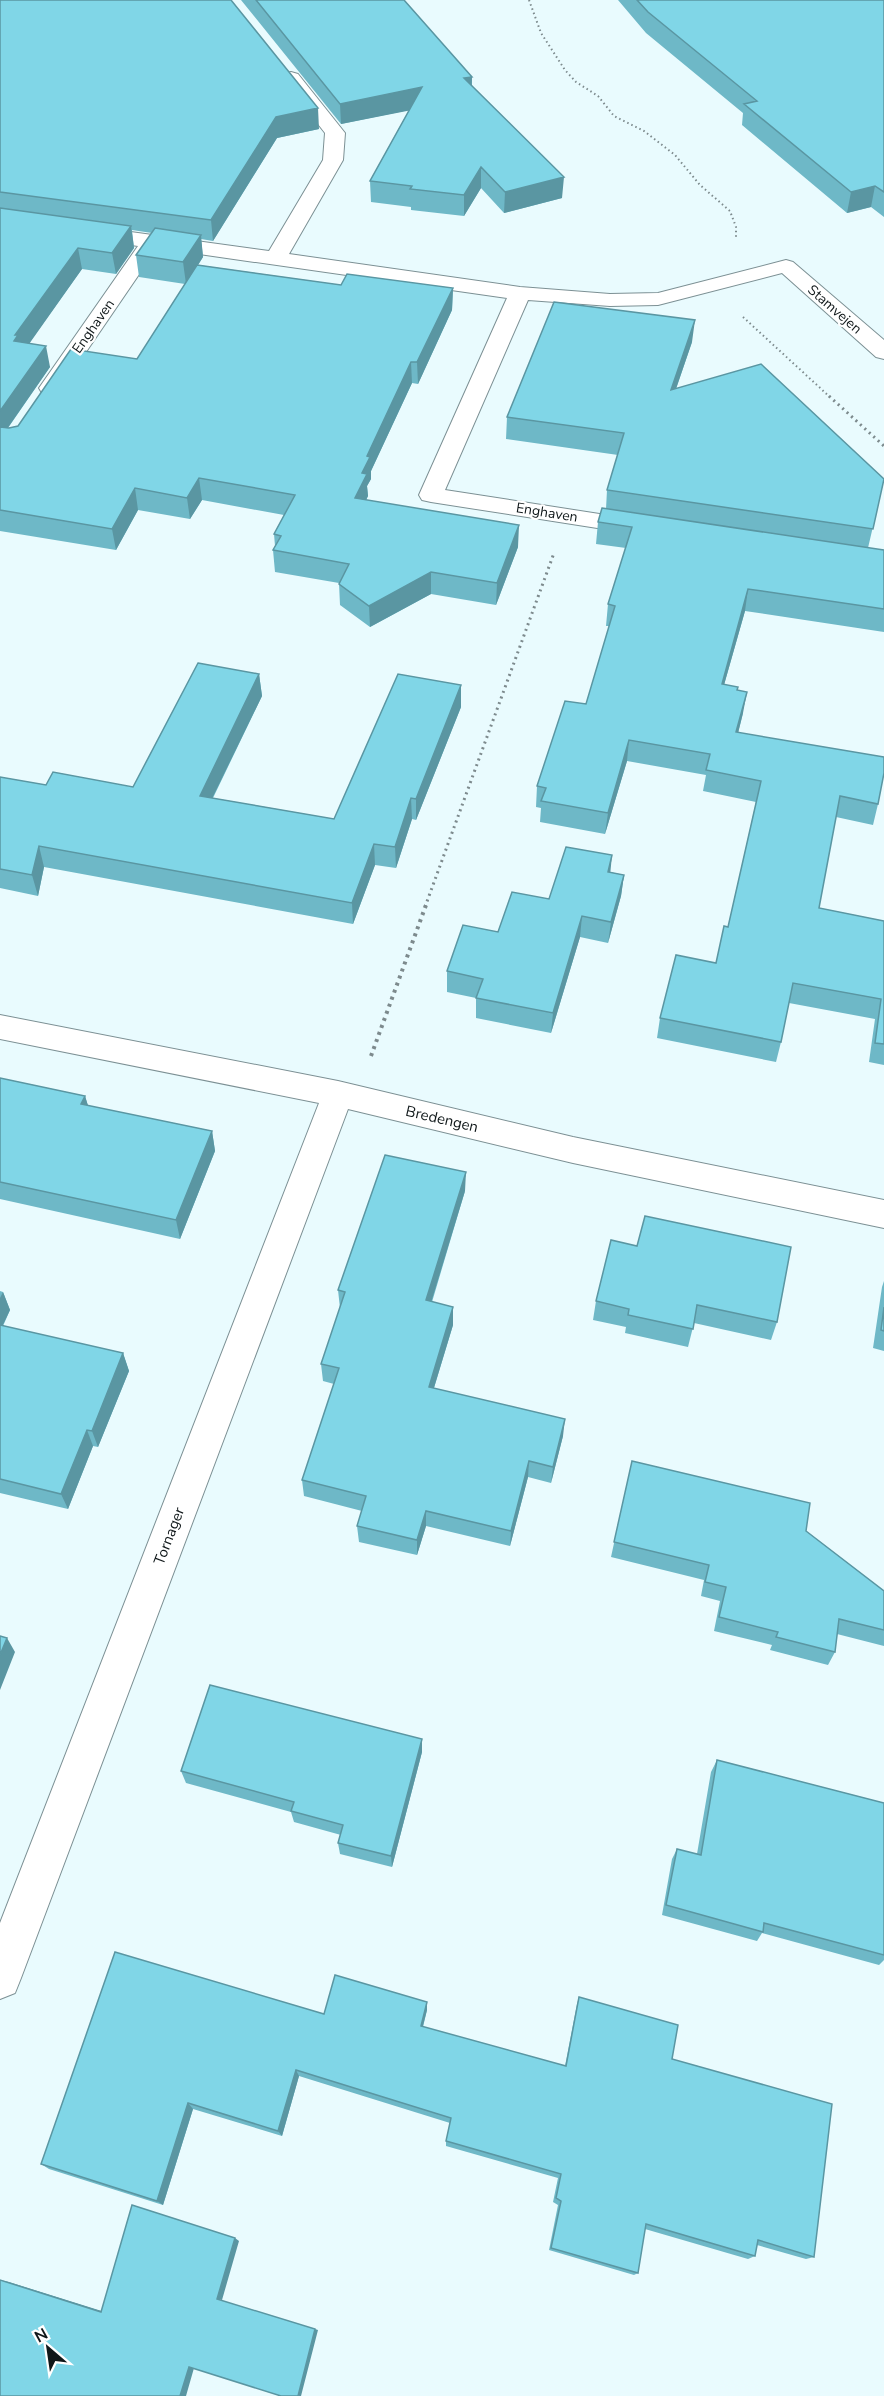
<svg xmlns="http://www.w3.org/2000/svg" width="884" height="2396" viewBox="0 0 884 2396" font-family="'Nunito Sans',sans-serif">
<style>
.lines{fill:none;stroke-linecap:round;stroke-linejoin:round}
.minor-casing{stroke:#7c9094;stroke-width:2}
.path-far2{stroke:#7d8a8d;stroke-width:2;stroke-dasharray:1.5 3;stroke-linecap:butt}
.path-far1{stroke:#7d8a8d;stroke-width:3;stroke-dasharray:2 4;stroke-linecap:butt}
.path{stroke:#7d8a8d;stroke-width:4;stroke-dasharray:3 4.5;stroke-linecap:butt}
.minor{fill:#fff;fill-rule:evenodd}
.wall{fill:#6eb8c7;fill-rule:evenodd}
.shaded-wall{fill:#5a96a2}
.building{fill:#80d6e7;stroke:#5a96a2;stroke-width:1.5}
.labels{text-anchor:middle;stroke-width:4.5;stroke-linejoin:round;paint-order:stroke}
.far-street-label{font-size:14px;fill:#0f1719;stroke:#fff}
.street-label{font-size:15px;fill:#0f1719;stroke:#fff}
</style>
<rect width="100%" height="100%" fill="#e9fbfe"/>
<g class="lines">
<defs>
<path id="minor" d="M 291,72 L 298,74 L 345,133 L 343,160 L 289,254 L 520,287 L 610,294 L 658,293 L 786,260 L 793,262 L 884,340 L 884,359 L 876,357 L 782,273 L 658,305 L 610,306 L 528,300 L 445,490 L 651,522 L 654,527 L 651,532 L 642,535 L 431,502 L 422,500 L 419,495 L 507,298 L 157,248 L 58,393 L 50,395 L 42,393 L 39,388 L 138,246 L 0,226 L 0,214 L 269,251 L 323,160 L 325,133 L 282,78 L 284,74 Z
M 0,1015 L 338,1081 L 573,1137 L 884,1200 L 884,1228 L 573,1163 L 348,1109 L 21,1978 L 15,1993 L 0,1999 L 0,1923 L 319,1103 L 0,1039 Z"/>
</defs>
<use href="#minor" class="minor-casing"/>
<path class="path-far2" d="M 529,0 L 541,33 L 565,70 L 576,82 L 598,96 L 614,116 L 644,131 L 675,155 L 700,185 L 730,211 L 736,227 L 736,238
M 743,317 L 831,398"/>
<path class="path-far1" d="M 829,396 L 884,446
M 425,907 L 554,553"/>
<path class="path" d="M 371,1056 L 426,905"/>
<use href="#minor" class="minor"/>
</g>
<path class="wall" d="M 0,0 L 319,129 L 277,138 L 213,241 L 201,239 L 203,257 L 198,265 L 341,285 L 453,288 L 452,310 L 418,384 L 412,383 L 371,471 L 371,479 L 367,486 L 368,496 L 366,500 L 518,547 L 496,605 L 431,594 L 370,627 L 340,605 L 339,583 L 275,572 L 273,550 L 275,546 L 274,534 L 284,515 L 202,500 L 190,519 L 138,510 L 116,550 L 0,531 ZM 132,230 L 152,233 L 136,255 L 139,277 L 185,284 L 137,359 L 18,426 L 8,428 L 50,367 L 29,343 L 82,269 L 116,274 L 134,248 Z
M 241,0 L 404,0 L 472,77 L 472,86 L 562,198 L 504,213 L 481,188 L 464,216 L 411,210 L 411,207 L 371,202 L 370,181 L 409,110 L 341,124 Z
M 618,0 L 884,0 L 884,217 L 871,207 L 847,213 L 742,125 L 743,113 L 646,33 Z
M 692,342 L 676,389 L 884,479 L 868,548 L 884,550 L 884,632 L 745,611 L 724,685 L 737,690 L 743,713 L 738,733 L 878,804 L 873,825 L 836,817 L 819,908 L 884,921 L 884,1065 L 869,1062 L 875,1019 L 789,1003 L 781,1042 L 776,1062 L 657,1038 L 660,1018 L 716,963 L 728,927 L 756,802 L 703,791 L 706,775 L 627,761 L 605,834 L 540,822 L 541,808 L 536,807 L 537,786 L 586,704 L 609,626 L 606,626 L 608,604 L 626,548 L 596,544 L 598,522 L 606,509 L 607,490 L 618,455 L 506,439 L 507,417 Z
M 259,674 L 262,696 L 213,798 L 334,819 L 461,685 L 461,707 L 416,820 L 412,819 L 396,868 L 375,865 L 353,924 L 44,867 L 38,896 L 0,888 L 0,777 L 46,785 L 133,787 Z
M 610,872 L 624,875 L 621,896 L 608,943 L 580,937 L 551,1033 L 476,1018 L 476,998 L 447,992 L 447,971 L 498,932 L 549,899 Z
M 0,1078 L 85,1096 L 88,1106 L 212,1131 L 215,1151 L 180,1239 L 0,1199 Z
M 465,1191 L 432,1302 L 453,1307 L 453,1325 L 434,1388 L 563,1436 L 551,1483 L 528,1477 L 510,1546 L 426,1526 L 417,1555 L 359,1542 L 357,1526 L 362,1511 L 304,1496 L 302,1480 L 334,1384 L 323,1381 L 321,1364 L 340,1308 L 338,1290 Z
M 611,1240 L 777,1322 L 771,1340 L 694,1323 L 688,1347 L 625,1333 L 626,1327 L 593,1320 L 596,1301 Z
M 884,1281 L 884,1351 L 873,1348 L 882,1287 Z
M 0,1291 L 3,1292 L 10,1310 L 3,1326 L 123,1353 L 129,1371 L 98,1447 L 93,1446 L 68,1509 L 0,1493 Z
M 632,1461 L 806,1531 L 884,1591 L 884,1646 L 837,1634 L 835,1652 L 828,1665 L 770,1650 L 772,1645 L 714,1631 L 720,1601 L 701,1596 L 704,1580 L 611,1557 Z
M 422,1739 L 422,1752 L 392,1867 L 340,1854 L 338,1843 L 341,1835 L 294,1822 L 291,1812 L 186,1783 L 181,1771 Z
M 717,1760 L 884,1803 L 884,1960 L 879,1965 L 762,1933 L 757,1941 L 662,1915 L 672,1859 L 677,1849 L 697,1854 L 711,1772 Z
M 579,1997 L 672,2059 L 814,2257 L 806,2259 L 757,2245 L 755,2256 L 748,2259 L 645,2229 L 638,2273 L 634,2275 L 549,2250 L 558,2205 L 553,2202 L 558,2178 L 446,2146 L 446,2141 L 450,2123 L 299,2076 L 282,2136 L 193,2109 L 163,2205 L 49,2169 L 41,2164 L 324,2014 L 427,2002 L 427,2010 L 423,2027 L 565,2066 L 577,2004 Z"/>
<path class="shaded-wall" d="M 472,77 L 471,98 L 464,78 Z
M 422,87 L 422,108 L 341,124 L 340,104 Z
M 318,108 L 319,129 L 277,138 L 213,241 L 211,220 L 276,117 Z
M 481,167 L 481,188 L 464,216 L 464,195 Z
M 564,177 L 562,198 L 504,213 L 505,192 Z
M 875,186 L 871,207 L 847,213 L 851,192 Z
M 131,226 L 134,248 L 116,274 L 112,253 Z
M 201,235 L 203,257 L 186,284 L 183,262 Z
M 78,248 L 82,269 L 22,354 L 14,341 L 15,335 Z
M 453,288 L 452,310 L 418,384 L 417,362 Z
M 695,320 L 692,342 L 668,412 L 671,390 Z
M 46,346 L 50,367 L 0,439 L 0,411 Z
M 411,362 L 412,383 L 371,471 L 371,479 L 367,486 L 368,496 L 356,520 L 355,498 L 367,456 Z
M 199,478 L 202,500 L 190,519 L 187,498 Z
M 135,488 L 138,510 L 116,550 L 112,529 Z
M 519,525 L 518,547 L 496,605 L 497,583 Z
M 431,572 L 431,594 L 370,627 L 369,606 Z
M 748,589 L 745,611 L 718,706 L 722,684 Z
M 259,674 L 262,696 L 203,817 L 200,796 Z
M 461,685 L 461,707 L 416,820 L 416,799 Z
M 747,692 L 743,713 L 733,753 L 736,732 Z
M 629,740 L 627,761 L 605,834 L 608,813 Z
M 411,798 L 412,819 L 396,868 L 395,847 Z
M 374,844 L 375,865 L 353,924 L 352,903 Z
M 39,846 L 44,867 L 38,896 L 32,875 Z
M 612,855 L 610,876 L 608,872 Z
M 624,875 L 621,896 L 608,943 L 611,922 Z
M 582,916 L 580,937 L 551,1033 L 553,1013 Z
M 85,1096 L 91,1115 L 81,1104 Z
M 212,1131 L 215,1151 L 180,1239 L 176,1220 Z
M 466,1172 L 465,1191 L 426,1319 L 426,1300 Z
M 3,1292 L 10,1310 L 0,1331 L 0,1298 Z
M 453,1307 L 453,1325 L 429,1404 L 429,1387 Z
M 123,1353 L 129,1371 L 98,1447 L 92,1431 Z
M 565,1419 L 563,1436 L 551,1483 L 553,1467 Z
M 87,1430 L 93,1446 L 68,1509 L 61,1494 Z
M 529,1461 L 528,1477 L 510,1546 L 511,1531 Z
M 426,1511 L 426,1526 L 417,1555 L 417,1540 Z
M 7,1638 L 15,1652 L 0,1690 L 0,1655 Z
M 422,1739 L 422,1752 L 392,1867 L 391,1856 Z
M 427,2002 L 427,2010 L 421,2033 L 421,2026 Z
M 296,2070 L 299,2076 L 282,2136 L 278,2131 Z
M 188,2103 L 193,2109 L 163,2205 L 157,2201 Z
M 235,2238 L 239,2241 L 222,2300 L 217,2299 Z
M 0,2280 L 9,2282 L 108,2313 L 101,2312 Z
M 315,2329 L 318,2330 L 301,2396 L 298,2396 Z
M 189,2367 L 194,2368 L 186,2396 L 180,2396 Z"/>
<path class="building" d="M 0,0 L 231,0 L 318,108 L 276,117 L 211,220 L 0,192 Z
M 256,0 L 404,0 L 472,77 L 464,78 L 564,177 L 505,192 L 481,167 L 464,195 L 410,189 L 412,186 L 370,181 L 422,87 L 340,104 Z
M 637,0 L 884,0 L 884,192 L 875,186 L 851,192 L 744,104 L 757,101 L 648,12 Z
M 0,208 L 131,226 L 112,253 L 78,248 L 15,335 L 18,335 L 14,341 L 46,346 L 0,411 Z
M 155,228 L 201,235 L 183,262 L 136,255 Z
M 197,265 L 341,285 L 347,274 L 453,288 L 417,362 L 411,362 L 367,456 L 370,457 L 362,473 L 367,474 L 355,498 L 519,525 L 497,583 L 431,572 L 369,606 L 339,584 L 349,564 L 273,550 L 281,536 L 274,534 L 295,495 L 199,478 L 187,498 L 135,488 L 112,529 L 0,510 L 0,427 L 9,428 L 18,426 L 71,349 L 137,359 Z
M 554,302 L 695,320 L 671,390 L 761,364 L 884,479 L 873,529 L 607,490 L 624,433 L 507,417 Z
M 602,508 L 884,550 L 884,609 L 748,589 L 722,684 L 738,687 L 737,690 L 747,692 L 736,732 L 884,757 L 884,773 L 878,804 L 840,796 L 819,908 L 884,921 L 884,1044 L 875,1043 L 881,999 L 793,983 L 781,1042 L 660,1018 L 676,955 L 716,963 L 724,926 L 728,927 L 761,781 L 706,770 L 710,754 L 629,740 L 608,813 L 541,801 L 546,788 L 537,786 L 565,701 L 586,704 L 615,606 L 608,604 L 632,527 L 598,522 Z
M 198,663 L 259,674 L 200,796 L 334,819 L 398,674 L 461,685 L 416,799 L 411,798 L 395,847 L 374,844 L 352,903 L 39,846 L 32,875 L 0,869 L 0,777 L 46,785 L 53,772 L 133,787 Z
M 566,847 L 612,855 L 608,872 L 624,875 L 611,922 L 582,916 L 553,1013 L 476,998 L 483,979 L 447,971 L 463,925 L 498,932 L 512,892 L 549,899 Z
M 0,1078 L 85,1096 L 81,1104 L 212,1131 L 176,1220 L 0,1182 Z
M 385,1155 L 466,1172 L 426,1300 L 453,1307 L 429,1387 L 565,1419 L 553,1467 L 529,1461 L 511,1531 L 426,1511 L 417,1540 L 357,1526 L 366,1496 L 302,1480 L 339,1368 L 321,1364 L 345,1292 L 338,1290 Z
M 645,1216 L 791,1247 L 777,1322 L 697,1305 L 693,1329 L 628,1315 L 629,1309 L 596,1301 L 611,1240 L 637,1246 Z
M 884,1307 L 884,1331 L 881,1330 Z
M 0,1325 L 123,1353 L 92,1431 L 87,1430 L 61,1494 L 0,1479 Z
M 632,1461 L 810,1503 L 806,1531 L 884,1591 L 884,1630 L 839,1619 L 835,1652 L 776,1637 L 778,1632 L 719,1617 L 726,1587 L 705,1582 L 709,1565 L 614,1542 Z
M 0,1636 L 7,1638 L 0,1655 Z
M 210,1685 L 422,1739 L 391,1856 L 338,1843 L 343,1825 L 291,1811 L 294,1802 L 181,1771 Z
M 717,1760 L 884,1803 L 884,1955 L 764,1923 L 763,1932 L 666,1905 L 677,1849 L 701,1855 Z
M 115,1952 L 324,2014 L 335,1975 L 427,2002 L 421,2026 L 566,2066 L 579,1997 L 678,2025 L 672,2059 L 832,2104 L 814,2257 L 758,2240 L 755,2256 L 646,2224 L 638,2273 L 551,2248 L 561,2201 L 556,2198 L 561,2174 L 446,2141 L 451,2118 L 296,2070 L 278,2131 L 188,2103 L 157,2201 L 41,2164 Z
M 132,2205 L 235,2238 L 217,2299 L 315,2329 L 298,2396 L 281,2396 L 189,2367 L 180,2396 L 0,2396 L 0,2280 L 101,2312 Z"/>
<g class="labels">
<g class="far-street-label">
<text transform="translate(835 309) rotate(41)" y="5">Stamvejen</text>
<text transform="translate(93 326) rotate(-55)" y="5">Enghaven</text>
<text transform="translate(547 512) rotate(9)" y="5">Enghaven</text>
</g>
<g class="street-label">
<text transform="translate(442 1119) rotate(13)" y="5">Bredengen</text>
<text transform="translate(169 1536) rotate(-69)" y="5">Tornager</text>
</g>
</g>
<g transform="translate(48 2348) rotate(331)" stroke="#ffffff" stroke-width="4.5" paint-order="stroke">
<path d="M0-4.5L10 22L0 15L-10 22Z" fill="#0f1719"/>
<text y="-9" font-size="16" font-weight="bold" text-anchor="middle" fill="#0f1719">N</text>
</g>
</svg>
